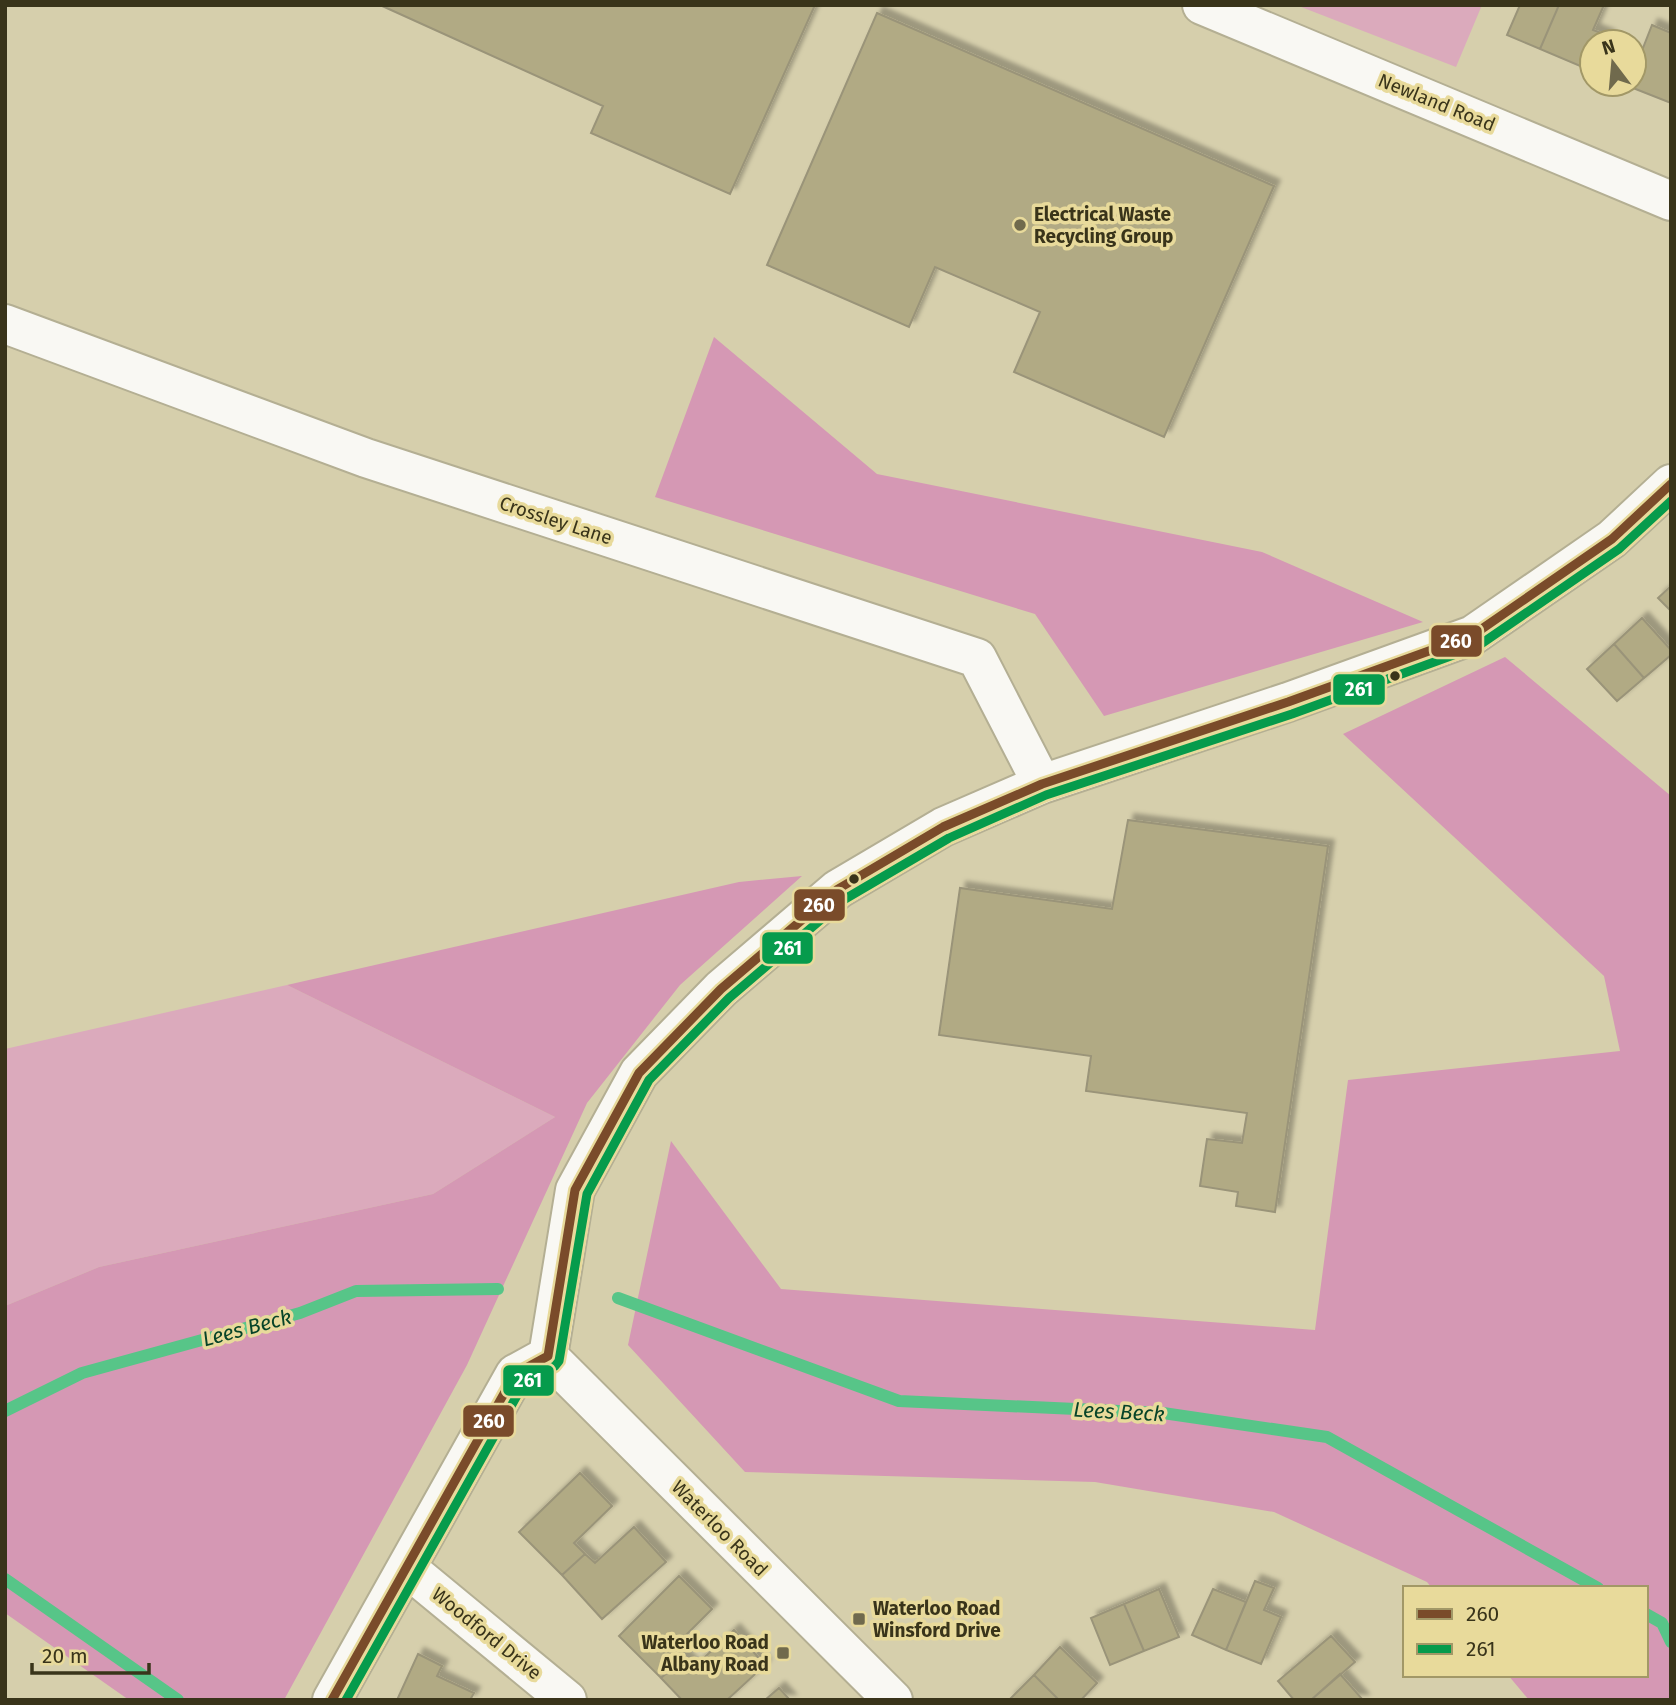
<svg xmlns="http://www.w3.org/2000/svg" width="1676" height="1705" viewBox="0 0 1676 1705" font-family="'Fira Sans',sans-serif">
<style>
.green{fill:#dbaabc}
.forest{fill:#d598b4}
.lines{fill:none;stroke-linecap:round;stroke-linejoin:round}
.stream{stroke:#57c588;stroke-width:12}
.building{fill:#b1aa84;stroke:#9a9479;stroke-width:2;filter:url(#shadow)}
.minor-casing{stroke:#b4af93;stroke-width:42}
.minor{stroke:#f9f8f3;stroke-width:38}
.bus-1-casing{stroke:#e8da9b;stroke-width:14}
.bus-2-casing{stroke:#e8da9b;stroke-width:14}
.bus-1{stroke:#7a4b2a;stroke-width:9}
.bus-2{stroke:#069b4c;stroke-width:9}
.poi-dot{fill:#706a4d;stroke:#e8da9b;stroke-width:2.5}
.bus-dot{fill:#39341a;stroke:#e8da9b;stroke-width:2.5}
.labels{text-anchor:middle;stroke-width:7;stroke-linejoin:round;paint-order:stroke}
.street-label{font-size:19px;fill:#39341a;stroke:#e8da9b}
.poi-label{font-size:19px;font-weight:bold;fill:#39341a;stroke:#e8da9b;text-anchor:start}
.water-label{font-size:21px;font-style:italic;fill:#074428;stroke:#e8da9b}
.line-badge{stroke:#e8da9b;stroke-width:2.5}
.badge-label{font-size:19px;text-anchor:middle;font-weight:bold;fill:#fff}
</style>
<defs>
<filter id="shadow"><feDropShadow dx="6" dy="-6" stdDeviation="2" flood-color="#0004"/></filter>
</defs>
<rect width="100%" height="100%" fill="#d6cfac"/>
<path class="green" d="M 1296,5 L 1482,5 L 1456,67 Z
M 287,985 L 555,1117 L 433,1194 L 99,1267 L 5,1306 L 5,1049 Z"/>
<path class="forest" d="M 714,337 L 877,474 L 1262,552 L 1423,622 L 1104,716 L 1035,614 L 655,497 Z
M 1505,657 L 1671,796 L 1671,1700 L 1529,1700 L 1508,1675 L 1646,1675 L 1646,1588 L 1432,1588 L 1427,1582 L 1274,1512 L 1095,1482 L 745,1472 L 628,1345 L 671,1141 L 781,1289 L 1315,1330 L 1348,1080 L 1620,1051 L 1604,976 L 1343,734 Z
M 802,876 L 680,985 L 587,1103 L 467,1365 L 284,1700 L 129,1700 L 5,1613 L 5,1306 L 99,1267 L 433,1194 L 555,1117 L 287,985 L 739,882 Z"/>
<g class="lines">
<path class="stream" d="M 618,1298 L 899,1401 L 1163,1413 L 1327,1437 L 1598,1588
M 5,1411 L 82,1373 L 300,1313 L 356,1291 L 498,1289
M 5,1579 L 178,1700
M 1646,1614 L 1662,1623 L 1671,1642"/>
</g>
<path class="building" d="M 380,5 L 815,5 L 730,194 L 591,133 L 603,106 Z
M 1520,5 L 1559,5 L 1540,49 L 1507,35 Z
M 1559,5 L 1604,5 L 1593,30 L 1609,36 L 1606,42 L 1592,42 L 1592,71 L 1540,49 Z
M 877,13 L 1274,186 L 1164,437 L 1014,372 L 1040,312 L 935,267 L 909,327 L 767,265 Z
M 1652,25 L 1671,33 L 1671,103 L 1628,86 L 1634,84 L 1634,71 Z
M 1671,586 L 1671,611 L 1658,598 Z
M 1642,618 L 1671,650 L 1671,655 L 1644,678 L 1614,644 Z
M 1614,644 L 1644,678 L 1617,701 L 1587,669 Z
M 1128,820 L 1328,846 L 1275,1212 L 1236,1206 L 1238,1192 L 1200,1186 L 1207,1139 L 1242,1143 L 1247,1113 L 1086,1091 L 1091,1056 L 939,1035 L 960,888 L 1112,909 Z
M 580,1473 L 612,1506 L 574,1543 L 585,1554 L 562,1575 L 519,1532 Z
M 634,1527 L 666,1562 L 602,1619 L 562,1575 L 585,1554 L 595,1563 Z
M 679,1576 L 712,1609 L 674,1647 L 685,1657 L 661,1678 L 619,1636 Z
M 1255,1581 L 1274,1588 L 1264,1610 L 1281,1617 L 1261,1664 L 1226,1650 Z
M 1159,1589 L 1179,1637 L 1144,1651 L 1124,1604 Z
M 1213,1589 L 1246,1602 L 1226,1650 L 1192,1635 Z
M 1124,1604 L 1144,1651 L 1110,1665 L 1091,1618 Z
M 734,1630 L 765,1665 L 727,1700 L 682,1700 L 661,1678 L 685,1657 L 694,1667 Z
M 1331,1636 L 1355,1662 L 1311,1700 L 1294,1700 L 1278,1681 Z
M 1060,1647 L 1097,1683 L 1081,1700 L 1059,1700 L 1034,1675 Z
M 418,1654 L 442,1666 L 437,1676 L 474,1693 L 470,1700 L 397,1700 Z
M 1340,1674 L 1363,1700 L 1311,1700 Z
M 1034,1675 L 1059,1700 L 1009,1700 Z
M 779,1688 L 790,1700 L 765,1700 Z"/>
<g class="lines">
<defs>
<path id="minor" d="M 1202,5 L 1671,201
M 5,324 L 366,458 L 977,658 L 1042,784
M 548,1356 L 575,1190 L 639,1073 L 721,989 L 838,889 L 943,827 L 1042,784 L 1288,702 L 1473,635 L 1612,539 L 1671,484
M 548,1356 L 893,1700
M 407,1568 L 567,1700
M 332,1700 L 515,1374 L 548,1356"/>
</defs>
<use href="#minor" class="minor-casing"/>
<use href="#minor" class="minor"/>
<defs>
<path id="bus-1" d="M 332,1700 L 515,1374 L 548,1356 L 575,1190 L 639,1073 L 721,989 L 838,889 L 943,827 L 1042,784 L 1288,702 L 1473,635 L 1612,539 L 1671,484"/>
<path id="bus-2" d="M 346,1700 L 524,1383 L 555,1366 L 559,1361 L 587,1194 L 649,1080 L 729,998 L 845,899 L 949,838 L 1046,795 L 1292,714 L 1478,646 L 1619,549 L 1671,501"/>
</defs>
<use href="#bus-1" class="bus-1-casing"/>
<use href="#bus-2" class="bus-2-casing"/>
<use href="#bus-1" class="bus-1"/>
<use href="#bus-2" class="bus-2"/>
</g>
<g class="poi-dot">
<circle cx="1020" cy="225" r="7"/>
<rect x="852" y="1612" width="14" height="14" rx="3.5"/>
<rect x="776" y="1646" width="14" height="14" rx="3.5"/>
</g>
<g class="bus-dot">
<circle cx="1395" cy="676" r="6"/>
<circle cx="854" cy="879" r="6"/>
</g>
<g class="labels">
<g class="street-label">
<text transform="translate(1437 102) rotate(22)" y="7">Newland Road</text>
<text transform="translate(556 520) rotate(18)" y="7">Crossley Lane</text>
<text transform="translate(720 1528) rotate(45)" y="7">Waterloo Road</text>
<text transform="translate(487 1633) rotate(39)" y="7">Woodford Drive</text>
</g>
<g class="poi-label">
<text x="1034" y="221">Electrical Waste<tspan x="1034" dy="22">Recycling Group</tspan></text>
<text x="873" y="1615">Waterloo Road<tspan x="873" dy="22">Winsford Drive</tspan></text>
<text x="769" y="1649" text-anchor="end">Waterloo Road<tspan x="769" dy="22">Albany Road</tspan></text>
</g>
<g class="water-label">
<text transform="translate(247 1328) rotate(-15)" y="7">Lees Beck</text>
<text transform="translate(1119 1412) rotate(3)" y="7">Lees Beck</text>
</g>
</g>
<g class="line-badge">
<rect x="1430" y="624" width="53" height="34" rx="7" fill="#7a4b2a"/>
<rect x="1332" y="673" width="54" height="33" rx="7" fill="#069b4c"/>
<rect x="793" y="888" width="53" height="34" rx="7" fill="#7a4b2a"/>
<rect x="761" y="931" width="53" height="34" rx="7" fill="#069b4c"/>
<rect x="502" y="1364" width="53" height="33" rx="7" fill="#069b4c"/>
<rect x="462" y="1404" width="53" height="34" rx="7" fill="#7a4b2a"/>
</g>
<g class="badge-label">
<text x="1456" y="648">260</text>
<text x="1359" y="696">261</text>
<text x="819" y="912">260</text>
<text x="788" y="955">261</text>
<text x="528" y="1387">261</text>
<text x="489" y="1428">260</text>
</g>
<rect width="1676" height="1705" fill="none" stroke="#39341a" stroke-width="14"/>
<rect x="1403" y="1586" width="245" height="91" fill="#e8da9b" stroke="#a29867" stroke-width="2"/>
<rect x="1417" y="1609" width="35" height="10" fill="#7a4b2a" stroke="#a29867" stroke-width="2"/>
<text x="1466" y="1621" font-size="21" fill="#39341a">260</text>
<rect x="1417" y="1644" width="35" height="10" fill="#069b4c" stroke="#a29867" stroke-width="2"/>
<text x="1466" y="1656" font-size="21" fill="#39341a">261</text>
<g transform="translate(1613 63) rotate(344)"><circle r="33" fill="#e8da9b" stroke="#a29867" stroke-width="2"/>
<path d="M0-5L12 26L0 18L-12 26Z" fill="#706a4d"/>
<text y="-10" font-size="19" font-weight="bold" text-anchor="middle" fill="#39341a">N</text>
</g>
<path d="M32 1663v10h117v-10" fill="none" stroke="#39341a" stroke-width="3.5"/>
<text x="42" y="1663" font-size="21" fill="#39341a" stroke="#e8da9b" stroke-width="5" paint-order="stroke">20 m</text>
</svg>
